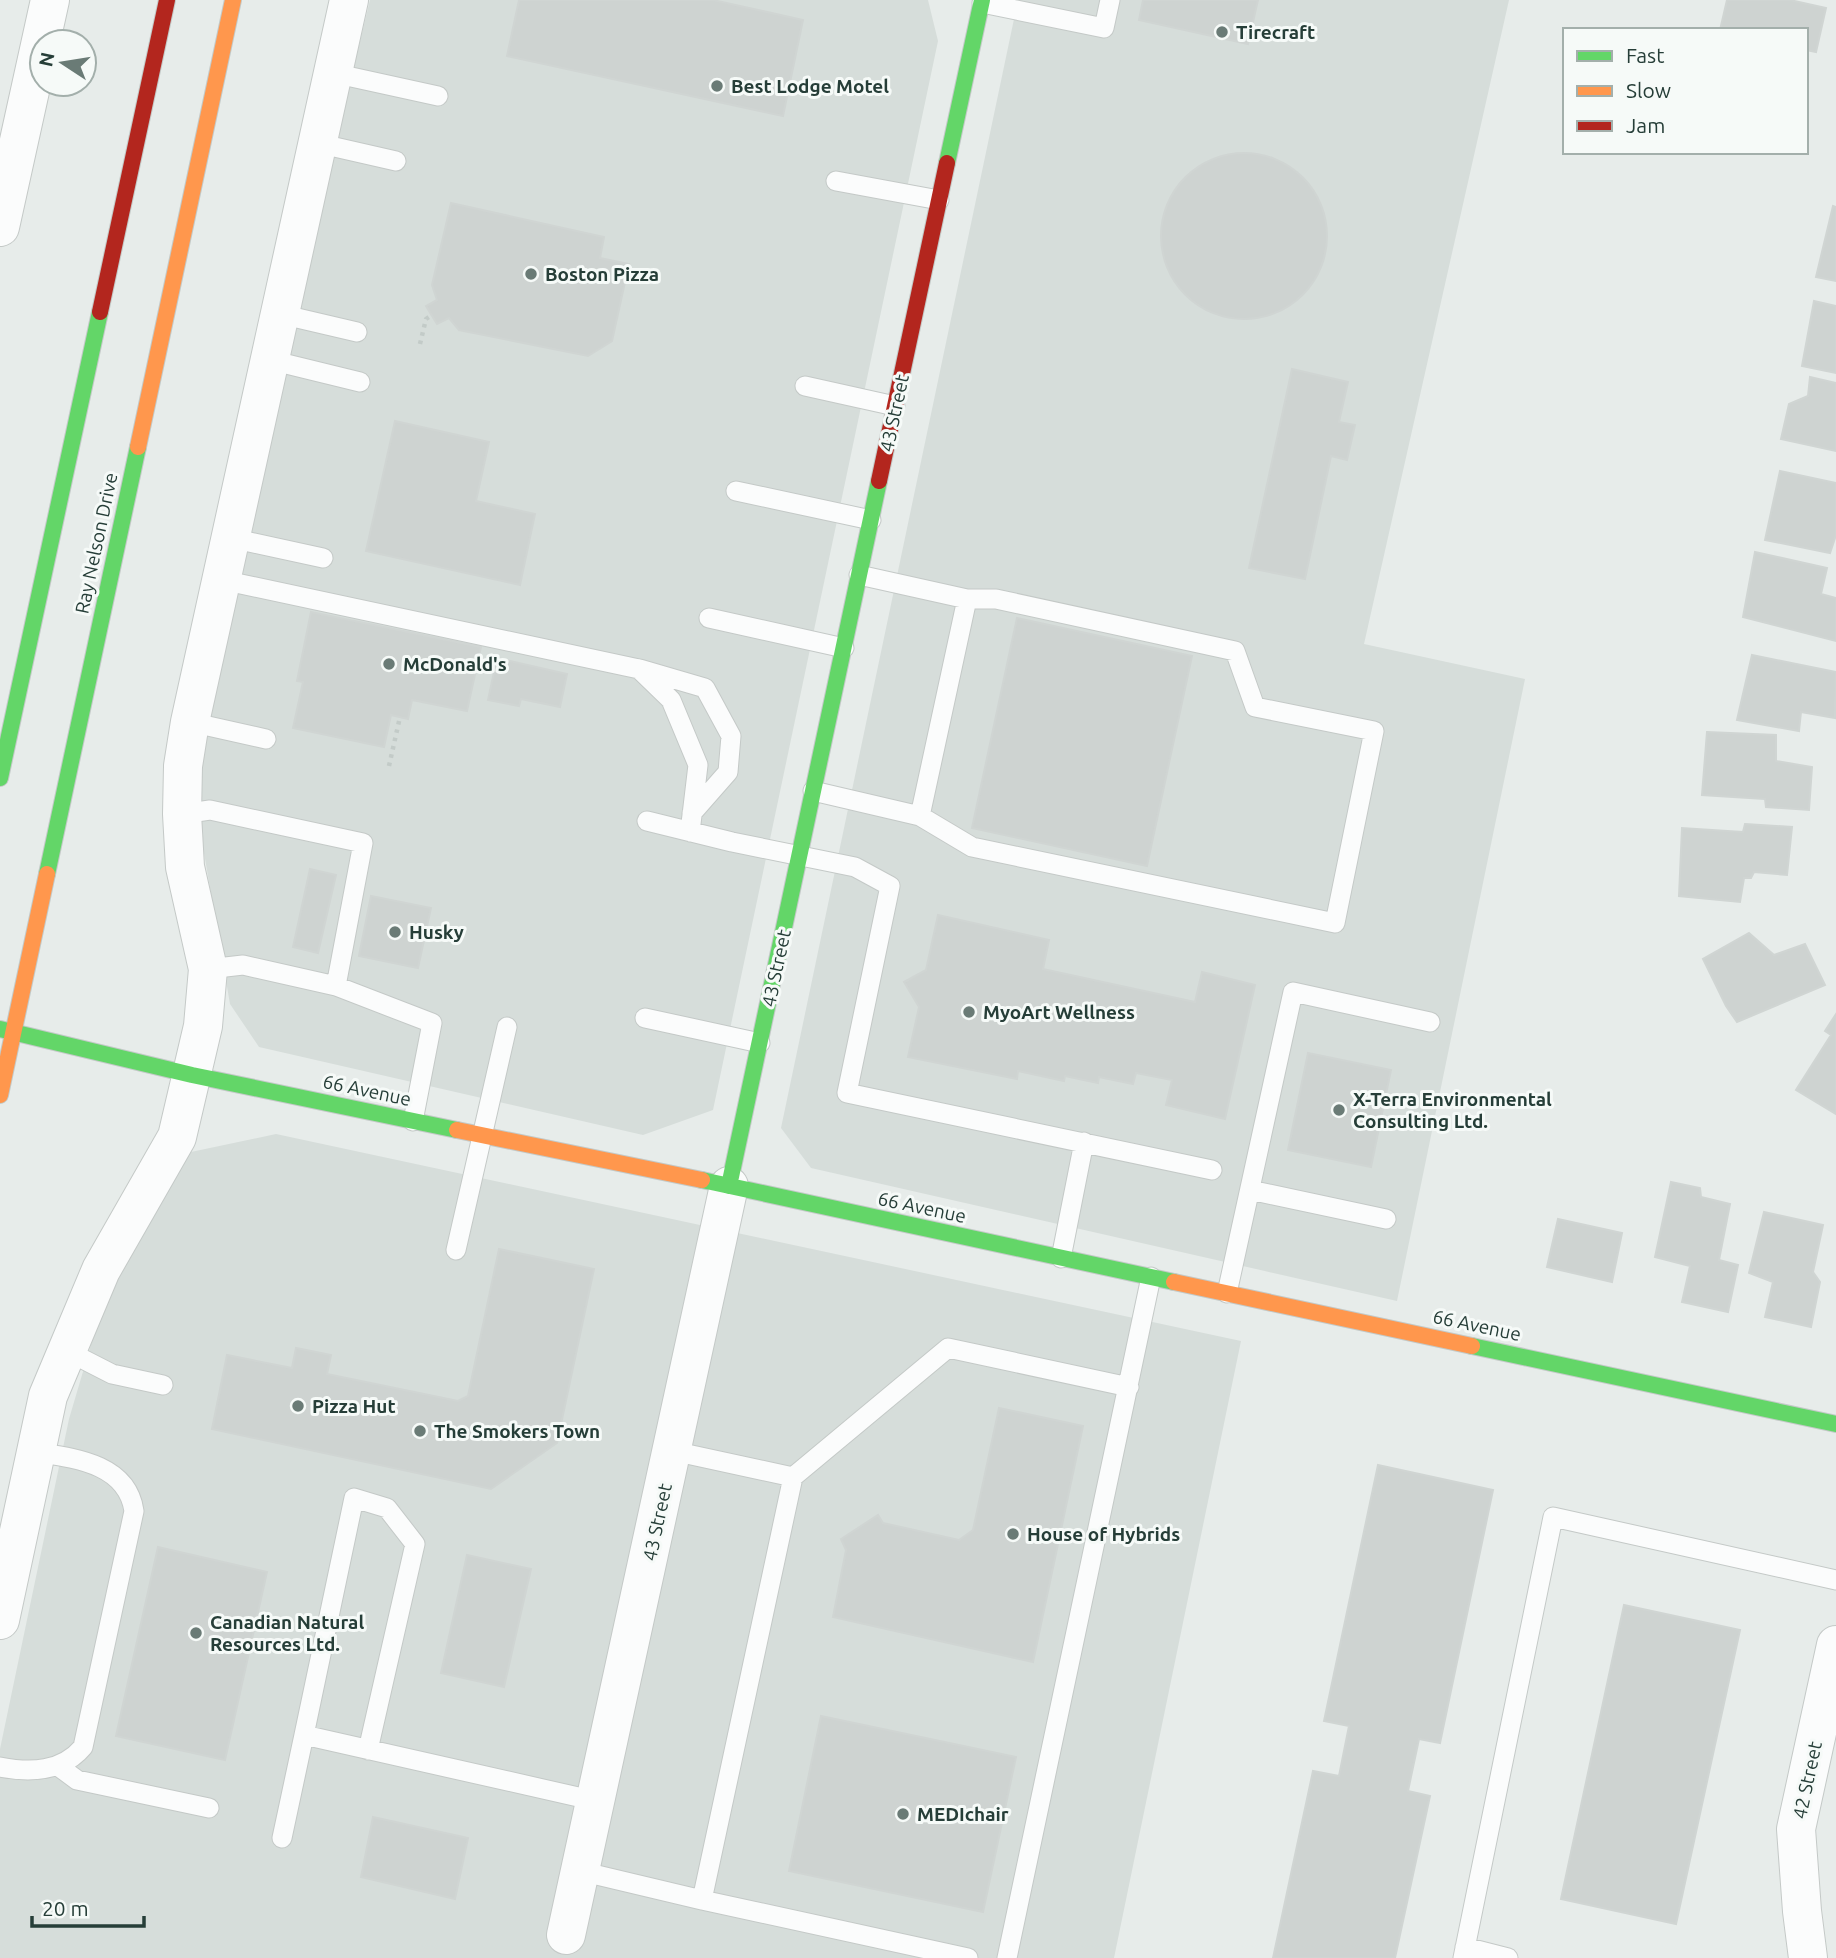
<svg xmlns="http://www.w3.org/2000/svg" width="1836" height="1958" viewBox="0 0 1836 1958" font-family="Ubuntu,sans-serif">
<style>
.built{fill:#d6ddda}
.building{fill:#ced3d1;stroke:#d0d5d3;stroke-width:2}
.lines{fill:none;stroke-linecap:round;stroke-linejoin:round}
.lane-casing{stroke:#c4c9c7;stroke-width:21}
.street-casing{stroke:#c4c9c7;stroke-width:40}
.fast-casing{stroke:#c3c9c7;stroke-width:18}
.slow-casing{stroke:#c3c9c7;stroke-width:18}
.jam-casing{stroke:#c3c9c7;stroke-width:18}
.path{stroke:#c3cbc8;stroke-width:4.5;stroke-dasharray:3.5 5;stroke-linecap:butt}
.lane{stroke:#fbfcfc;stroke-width:19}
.street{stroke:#fbfcfc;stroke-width:38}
.fast{stroke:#63d668;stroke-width:16}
.slow{stroke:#ff974d;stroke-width:16}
.jam{stroke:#b3261e;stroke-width:16}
.poi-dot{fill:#6a7b76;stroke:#f6faf8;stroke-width:2.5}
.labels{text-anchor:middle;stroke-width:6;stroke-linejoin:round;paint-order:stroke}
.poi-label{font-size:19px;font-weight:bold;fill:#263e38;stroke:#f6faf8;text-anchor:start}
.street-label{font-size:19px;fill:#263e38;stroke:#f6faf8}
</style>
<rect width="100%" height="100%" fill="#e7ecea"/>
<path class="built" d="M 370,0 L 928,0 L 938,41 L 713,1110 L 643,1135 L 259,1047 L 230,1004 L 192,783 L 326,182 Z
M 1018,0 L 1509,0 L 1364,644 L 1525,679 L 1397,1301 L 811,1168 L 781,1128 Z
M 276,1134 L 1241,1341 L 1114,1958 L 0,1958 L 0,1749 L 69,1419 L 110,1280 L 172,1156 Z"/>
<path class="building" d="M 519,0 L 713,0 L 803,20 L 783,116 L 507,56 Z
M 1143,0 L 1258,0 L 1248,44 L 1139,20 Z
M 1727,0 L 1790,0 L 1826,8 L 1816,52 L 1806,50 L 1806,30 L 1720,30 Z
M1161 236a83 83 0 1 1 166 0a83 83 0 1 1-166 0Z
M 451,203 L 604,237 L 600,258 L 629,264 L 612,341 L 588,356 L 459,330 L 449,318 L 437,324 L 426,306 L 437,300 L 432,285 Z
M 1833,206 L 1836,207 L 1836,281 L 1816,277 Z
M 1814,301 L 1836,306 L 1836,373 L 1802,366 Z
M 1292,369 L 1348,382 L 1339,422 L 1355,425 L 1347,460 L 1331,456 L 1305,579 L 1249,568 Z
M 1810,377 L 1836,383 L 1836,451 L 1781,439 L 1789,404 L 1808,396 Z
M 395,421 L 489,442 L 476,501 L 535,514 L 520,585 L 366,551 Z
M 1780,471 L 1836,483 L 1836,535 L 1830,553 L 1765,540 Z
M 1755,552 L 1827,568 L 1821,594 L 1836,598 L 1836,641 L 1743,617 Z
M 311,612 L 481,647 L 467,711 L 412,700 L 408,719 L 391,715 L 384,747 L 293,728 L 303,682 L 297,681 Z
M 1017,618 L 1192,656 L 1147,866 L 972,828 Z
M 1752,655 L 1836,672 L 1835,718 L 1801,712 L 1799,731 L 1737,720 Z
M 497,658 L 567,674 L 560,707 L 521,699 L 519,706 L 488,700 Z
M 1707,732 L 1776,735 L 1776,761 L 1812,767 L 1809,810 L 1766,807 L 1765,799 L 1702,795 Z
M 1745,824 L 1792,827 L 1787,875 L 1754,872 L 1751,878 L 1744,878 L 1740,902 L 1679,896 L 1682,828 L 1743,832 Z
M 310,869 L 336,875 L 318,953 L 293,947 Z
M 371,896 L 431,908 L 418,968 L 359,956 Z
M 938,915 L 1049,940 L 1043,969 L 1195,1002 L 1202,972 L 1255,985 L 1225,1119 L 1166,1105 L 1172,1080 L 1136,1073 L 1133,1084 L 1099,1077 L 1098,1083 L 1065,1076 L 1064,1081 L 1018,1071 L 1017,1079 L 908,1057 L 919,1007 L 904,982 L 926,970 Z
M 1749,933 L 1774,955 L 1805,944 L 1825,985 L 1737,1022 L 1726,1006 L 1703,959 Z
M 1836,1014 L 1836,1114 L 1796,1090 L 1831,1035 L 1825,1031 Z
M 1308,1053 L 1391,1070 L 1371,1167 L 1288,1150 Z
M 1671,1182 L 1700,1188 L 1701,1197 L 1730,1204 L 1719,1260 L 1738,1265 L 1728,1312 L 1682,1302 L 1690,1266 L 1655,1257 Z
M 1764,1212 L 1823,1225 L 1813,1272 L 1820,1282 L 1811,1327 L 1765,1317 L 1773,1282 L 1749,1273 Z
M 1558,1219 L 1622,1233 L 1612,1282 L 1547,1267 Z
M 499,1249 L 594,1269 L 557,1443 L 491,1489 L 212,1429 L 227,1355 L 292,1368 L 296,1348 L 331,1355 L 327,1374 L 458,1401 L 468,1396 Z
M 999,1408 L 1083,1426 L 1033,1662 L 833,1617 L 846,1550 L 841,1539 L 878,1515 L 883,1523 L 959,1540 L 973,1530 Z
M 1378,1465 L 1493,1490 L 1440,1743 L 1419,1739 L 1408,1791 L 1430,1796 L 1395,1958 L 1273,1958 L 1313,1771 L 1339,1776 L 1349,1726 L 1324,1721 Z
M 158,1547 L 267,1572 L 225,1760 L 116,1736 Z
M 467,1555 L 531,1569 L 504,1687 L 441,1673 Z
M 1624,1605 L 1740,1630 L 1676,1924 L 1561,1899 Z
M 821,1716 L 1016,1757 L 983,1912 L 789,1871 Z
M 373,1817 L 468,1838 L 455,1899 L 361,1877 Z"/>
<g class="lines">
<defs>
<path id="lane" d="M 982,3 L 1104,28 L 1110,0
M 333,73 L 438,96
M 317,143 L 396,161
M 836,181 L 939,200
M 280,314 L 357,332
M 270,360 L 360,382
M 805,386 L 895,406
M 736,491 L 871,520
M 231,538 L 323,558
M 222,580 L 639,669 L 671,700 L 698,765 L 690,832
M 709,618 L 844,648
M 640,669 L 705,688 L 731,736 L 728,772 L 692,813
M 190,722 L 266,739
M 813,791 L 920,816 L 967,599 L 859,575
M 182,814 L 210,810 L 363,843 L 336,986
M 920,816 L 972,847 L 1335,923 L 1374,731 L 1255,707 L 1235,651 L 996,599 L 967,599
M 647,821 L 732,842 L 855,867 L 890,886 L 847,1093 L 1212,1170
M 208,969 L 243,965 L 336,986 L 432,1023 L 413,1121
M 645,1018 L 760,1043
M 1250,1190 L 1386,1219
M 456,1250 L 507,1027
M 1061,1258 L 1084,1142
M 1227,1293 L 1293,992 L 1430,1022
M 67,1351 L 112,1374 L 163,1385
M 793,1477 L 948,1348 L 1129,1387
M 304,1735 L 354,1498 L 387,1508 L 415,1544 L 368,1750
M 58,1766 L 77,1780 L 209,1808
M 0,1767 C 31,1773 62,1772 83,1747 L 134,1511 C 127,1463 73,1458 35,1452
M 282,1838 L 304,1735 L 596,1801
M 580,1871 L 702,1900 L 793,1477 L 673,1451
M 702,1900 L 968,1958
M 1465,1947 L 1508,1958
M 1007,1958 L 1151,1277
M 1463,1958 L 1553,1517 L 1836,1580"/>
<path id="street" d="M 0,227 L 50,0
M 0,1620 L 48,1396 L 101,1270 L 177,1137 L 203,1026 L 208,969 L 185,867 L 182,814 L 183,766 L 190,722 L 349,0
M 566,1935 L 729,1186
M 1808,1958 L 1802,1911 L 1796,1829 L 1836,1645"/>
<path id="fast" d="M 947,163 L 982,0
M 0,778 L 100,312
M 47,874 L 138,447
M 0,1029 L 192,1075 L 457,1130
M 702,1180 L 1174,1282
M 729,1186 L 879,481
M 1472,1346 L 1836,1424"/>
<path id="slow" d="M 138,447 L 233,0
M 0,1095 L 47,874
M 457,1130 L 702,1180
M 1174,1282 L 1472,1346"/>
<path id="jam" d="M 100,312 L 167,0
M 879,481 L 947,163"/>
</defs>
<use href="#lane" class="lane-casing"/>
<use href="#street" class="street-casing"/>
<use href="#fast" class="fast-casing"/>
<use href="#slow" class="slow-casing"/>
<use href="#jam" class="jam-casing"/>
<path class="path" d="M 420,344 L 426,319 L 432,315
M 389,766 L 400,717"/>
<use href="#lane" class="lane"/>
<use href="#street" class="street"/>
<use href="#fast" class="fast"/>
<use href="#slow" class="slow"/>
<use href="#jam" class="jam"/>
</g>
<g class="poi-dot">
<circle cx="1222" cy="32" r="7"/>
<circle cx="717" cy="86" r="7"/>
<circle cx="531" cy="274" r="7"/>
<circle cx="389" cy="664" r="7"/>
<circle cx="395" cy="932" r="7"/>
<circle cx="969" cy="1012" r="7"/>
<circle cx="1339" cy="1110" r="7"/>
<circle cx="298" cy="1406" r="7"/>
<circle cx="420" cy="1431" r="7"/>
<circle cx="1013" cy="1534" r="7"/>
<circle cx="196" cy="1633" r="7"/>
<circle cx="903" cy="1814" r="7"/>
</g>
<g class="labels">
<g class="poi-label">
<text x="1236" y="39">Tirecraft</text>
<text x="731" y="93">Best Lodge Motel</text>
<text x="545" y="281">Boston Pizza</text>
<text x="403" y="671">McDonald's</text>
<text x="409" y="939">Husky</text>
<text x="983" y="1019">MyoArt Wellness</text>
<text x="1353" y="1106">X-Terra Environmental<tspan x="1353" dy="22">Consulting Ltd.</tspan></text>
<text x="312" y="1413">Pizza Hut</text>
<text x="434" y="1438">The Smokers Town</text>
<text x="1027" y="1541">House of Hybrids</text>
<text x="210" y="1629">Canadian Natural<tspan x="210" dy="22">Resources Ltd.</tspan></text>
<text x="917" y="1821">MEDIchair</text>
</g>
<g class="street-label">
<text transform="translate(894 413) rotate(-78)" y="7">43 Street</text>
<text transform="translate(96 543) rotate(-78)" y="7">Ray Nelson Drive</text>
<text transform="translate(776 968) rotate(-78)" y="7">43 Street</text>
<text transform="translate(367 1090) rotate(12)" y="7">66 Avenue</text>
<text transform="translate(922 1207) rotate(12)" y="7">66 Avenue</text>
<text transform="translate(1477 1325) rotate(12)" y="7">66 Avenue</text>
<text transform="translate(657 1522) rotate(-78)" y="7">43 Street</text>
<text transform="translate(1807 1780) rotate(-78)" y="7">42 Street</text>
</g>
</g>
<rect x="1563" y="28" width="245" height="126" fill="#f6faf8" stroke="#a3afab" stroke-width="2"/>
<rect x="1577" y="51" width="35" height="10" fill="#63d668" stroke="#a3afab" stroke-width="2"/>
<text x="1626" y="63" font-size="21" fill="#263e38">Fast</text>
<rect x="1577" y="86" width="35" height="10" fill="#ff974d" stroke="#a3afab" stroke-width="2"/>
<text x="1626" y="98" font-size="21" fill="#263e38">Slow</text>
<rect x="1577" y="121" width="35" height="10" fill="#b3261e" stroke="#a3afab" stroke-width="2"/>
<text x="1626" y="133" font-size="21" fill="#263e38">Jam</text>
<g transform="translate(63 63) rotate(282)"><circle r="33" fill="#f6faf8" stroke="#a3afab" stroke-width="2"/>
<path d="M0-5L12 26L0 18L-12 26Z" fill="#6a7b76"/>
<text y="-10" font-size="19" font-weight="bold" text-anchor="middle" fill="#263e38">N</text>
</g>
<path d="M32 1916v10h112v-10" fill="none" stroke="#263e38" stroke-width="3.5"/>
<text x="42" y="1916" font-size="21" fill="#263e38" stroke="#f6faf8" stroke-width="5" paint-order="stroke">20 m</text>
</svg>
